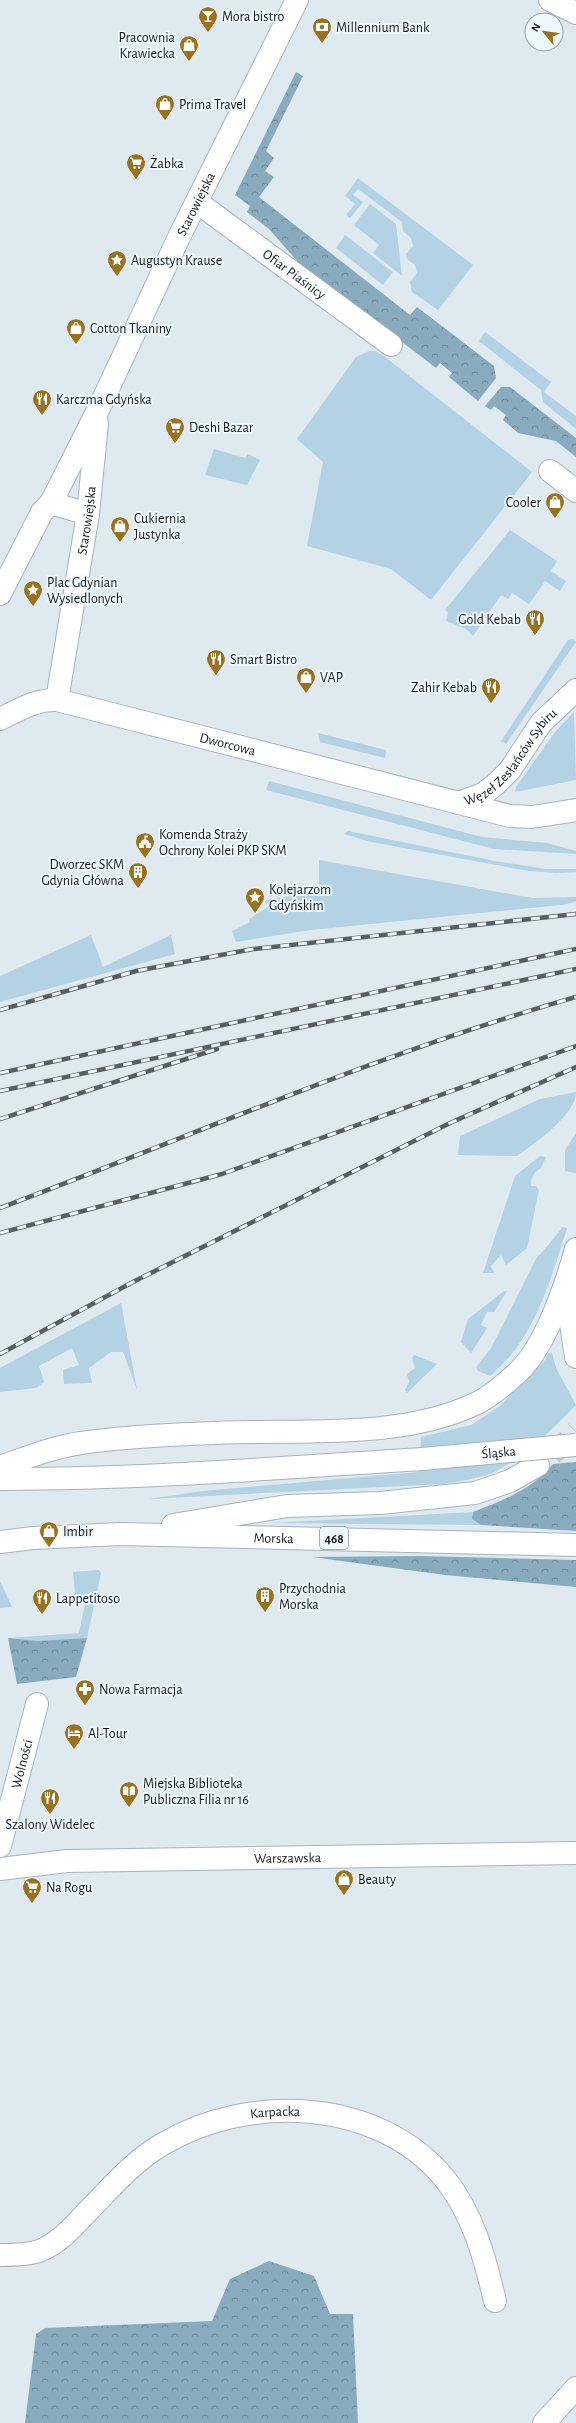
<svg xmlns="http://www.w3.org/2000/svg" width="576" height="2423" viewBox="0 0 576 2423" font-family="'Alegreya Sans',sans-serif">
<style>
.green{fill:#b3d2e3}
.forest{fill:url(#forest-crowns)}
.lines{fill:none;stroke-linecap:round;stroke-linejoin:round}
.primary-tunnel{stroke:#c0cad0;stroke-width:22;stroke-dasharray:22 11;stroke-linecap:butt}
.minor-casing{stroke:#a8b3b9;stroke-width:24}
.tertiary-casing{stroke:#a8b3b9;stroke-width:24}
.secondary-casing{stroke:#a8b3b9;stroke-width:24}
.primary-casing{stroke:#a8b3b9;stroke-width:24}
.minor{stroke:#fff;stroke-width:22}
.tertiary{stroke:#fff;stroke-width:22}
.secondary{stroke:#fff;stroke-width:22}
.primary{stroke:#fff;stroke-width:22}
.rail-casing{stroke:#585f62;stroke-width:4.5}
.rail{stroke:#ecf7fe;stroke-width:3;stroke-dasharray:9;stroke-linecap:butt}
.primary-bridge-casing{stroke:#a8b3b9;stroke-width:24;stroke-linecap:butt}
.primary-bridge{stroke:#fff;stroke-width:22}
.labels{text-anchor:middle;stroke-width:4;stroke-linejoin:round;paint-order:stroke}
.shield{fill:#ecf7fe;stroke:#555b5e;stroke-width:1}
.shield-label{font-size:13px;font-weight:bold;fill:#14181a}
.poi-label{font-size:14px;fill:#14181a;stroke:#ecf7fe;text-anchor:start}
.street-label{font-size:14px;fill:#14181a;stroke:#ecf7fe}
</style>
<defs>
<pattern id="forest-crowns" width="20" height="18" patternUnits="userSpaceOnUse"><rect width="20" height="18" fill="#88abbd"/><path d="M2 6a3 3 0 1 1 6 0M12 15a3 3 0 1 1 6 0" fill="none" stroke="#6e8a99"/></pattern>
</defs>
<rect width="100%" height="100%" fill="#deeaf0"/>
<path class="green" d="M 358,178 L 473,265 L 438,310 L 412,292 L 410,282 L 417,273 L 415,265 L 407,259 L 406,254 L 413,246 L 411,238 L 403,231 L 402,222 L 358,189 L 353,195 L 363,202 L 350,218 L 346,215 L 355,204 L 345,196 Z
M 370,204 L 396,224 L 402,276 L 373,253 L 379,245 L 354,225 Z
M 345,235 L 393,272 L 383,285 L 336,248 Z
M 485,332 L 551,382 L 544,392 L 576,416 L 576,429 L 543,402 L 541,390 L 479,341 Z
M 369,351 L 376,351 L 385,357 L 532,472 L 431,600 L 391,569 L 307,546 L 323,462 L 297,439 L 356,357 Z
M 214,449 L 245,458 L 248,454 L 260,460 L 247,485 L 205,475 Z
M 510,530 L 557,561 L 551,571 L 566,581 L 560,591 L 545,581 L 529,604 L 512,593 L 508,599 L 501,595 L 473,636 L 466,629 L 446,621 L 448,613 L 445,610 Z
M 573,639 L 576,642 L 506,744 L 501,741 L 568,640 Z
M 574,712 L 576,780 L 515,792 L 516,787 L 555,732 Z
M 318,733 L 386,750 L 385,758 L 320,742 Z
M 269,781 L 482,837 L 547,843 L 576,851 L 576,854 L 494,849 L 266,790 Z
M 348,831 L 495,861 L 546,869 L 576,869 L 576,872 L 556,873 L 529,871 L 371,842 L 344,834 Z
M 319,860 L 533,898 L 576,897 L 576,902 L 561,905 L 311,930 L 236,942 L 232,931 L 250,922 L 249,919 L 268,907 L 265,901 L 276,898 L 319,893 Z
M 91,935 L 103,967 L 171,935 L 175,954 L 0,1002 L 0,976 Z
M 576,1092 C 576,1115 534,1144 517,1156 L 458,1155 L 460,1136 L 540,1099 Z
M 576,1133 L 576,1173 L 565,1171 L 565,1150 Z
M 540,1156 L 546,1157 L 541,1168 C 534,1172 531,1177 531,1186 L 536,1186 L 539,1190 L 527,1248 L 506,1265 L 501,1255 L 491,1266 L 494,1273 L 483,1273 L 515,1176 Z
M 562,1227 L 567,1228 C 550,1281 535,1339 490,1376 L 478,1371 L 476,1367 L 491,1348 L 537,1257 C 539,1256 561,1231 562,1227 Z
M 504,1291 L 507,1291 L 494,1312 L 487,1312 L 481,1325 L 487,1328 L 471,1353 L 461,1342 L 468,1319 Z
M 121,1303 L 137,1390 L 123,1352 L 111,1352 L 89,1368 L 92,1383 L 64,1384 L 63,1370 L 79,1365 L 72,1348 L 39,1366 L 44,1382 L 36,1388 L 0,1392 L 0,1368 Z
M 548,1353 L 552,1353 L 556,1368 L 576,1405 C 550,1431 526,1457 492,1473 C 477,1479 459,1481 443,1484 L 148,1499 L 203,1491 L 419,1472 L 421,1437 L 471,1425 L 500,1406 L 545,1360 Z
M 414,1355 L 437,1364 L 407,1393 L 405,1390 L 409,1382 L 407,1374 L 415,1368 L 412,1358 Z
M 473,1512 L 472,1519 L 481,1525 L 269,1523 Z
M 99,1570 L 101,1573 L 87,1638 L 38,1641 L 8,1638 L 79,1633 L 85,1603 L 76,1603 L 73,1572 Z
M 0,1581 L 12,1607 L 0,1608 Z"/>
<path class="forest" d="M 296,72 L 303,76 L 266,151 L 274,158 L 265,171 L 274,177 L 259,197 L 410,315 L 417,307 L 494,366 L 496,378 L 478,401 L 449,377 L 452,373 L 440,363 L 436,368 L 299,263 L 269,229 L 247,212 L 250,206 L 235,195 Z
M 501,387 L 510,387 L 576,438 L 576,457 L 556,441 L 518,433 L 503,420 L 506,415 L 494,406 L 491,410 L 485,406 Z
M 576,1462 L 576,1531 L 481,1525 L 472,1519 L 473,1512 C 504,1500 531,1490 553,1464 Z
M 420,1556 L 576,1560 L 576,1587 L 445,1575 L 312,1557 Z
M 8,1638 L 38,1641 L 87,1638 L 76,1677 L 17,1684 Z
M 269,2261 L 314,2276 L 330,2314 L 353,2314 L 358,2423 L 25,2423 L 36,2334 L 45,2328 L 212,2321 L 230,2279 Z"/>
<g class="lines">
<path class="primary-tunnel" d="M 552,1455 L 576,1431"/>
<defs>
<g id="minor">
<path id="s1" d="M 197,202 L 391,345"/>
<path d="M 550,471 L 576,491"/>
<path d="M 51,503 L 88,514"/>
<path id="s2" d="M 0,594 L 42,512 L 51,503 L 98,410 L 180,235 L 297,0"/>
<path id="s3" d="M 57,700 L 88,514 L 97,423"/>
<path id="s4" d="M 0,1846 L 37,1704"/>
<path id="s5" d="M 0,2255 C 11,2255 28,2255 39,2251 C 58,2244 73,2227 86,2213 C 110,2189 133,2161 163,2144 C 249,2093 379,2098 445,2179 C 473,2214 485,2258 495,2301"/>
<path d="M 544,2423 L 576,2388"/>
</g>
<g id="tertiary">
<path d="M 550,0 L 576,13"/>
<path id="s6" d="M 0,1869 L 67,1861 L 576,1853"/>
</g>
<g id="secondary">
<path id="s7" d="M 0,719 C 19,710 36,699 57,700 L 510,816 L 532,817 L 576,810"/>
<path id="s8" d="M 458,803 L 483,794 L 496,784 L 510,770 L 541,723 L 576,690"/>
</g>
<g id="primary">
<path d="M 570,1281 L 571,1324 L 576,1357"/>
<path d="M 0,1467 C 26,1458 53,1447 81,1443 C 137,1435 196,1433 253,1432 C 325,1431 407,1435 473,1405 C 489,1398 504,1385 517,1373 C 545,1348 566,1285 576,1249"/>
<path d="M 0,1479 C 141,1479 281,1468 422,1459"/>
<path d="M 173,1525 L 287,1506 L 380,1503 L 475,1493 L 510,1481 L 538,1465"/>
<path id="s9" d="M 0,1542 L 33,1538 L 121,1534 L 576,1545"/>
</g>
</defs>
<use href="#minor" class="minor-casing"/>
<use href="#tertiary" class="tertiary-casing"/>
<use href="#secondary" class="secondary-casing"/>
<use href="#primary" class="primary-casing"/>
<use href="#minor" class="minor"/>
<use href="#tertiary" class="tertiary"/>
<use href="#secondary" class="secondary"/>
<use href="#primary" class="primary"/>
<defs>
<path id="rail" d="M 0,1010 L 136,971 L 253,949 L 576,914
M 0,1073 L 576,949
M 0,1091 L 576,969
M 0,1119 L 217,1049
M 0,1208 C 192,1136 379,1053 576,997
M 0,1233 L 222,1174 L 576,1046
M 0,1354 L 131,1283 L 450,1123 L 576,1067"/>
</defs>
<use href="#rail" class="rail-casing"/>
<use href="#rail" class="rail"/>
<defs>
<g id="primary-bridge">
<path id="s10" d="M 422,1459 L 576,1445"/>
</g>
</defs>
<use href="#primary-bridge" class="primary-bridge-casing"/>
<use href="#primary-bridge" class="primary-bridge"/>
</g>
<defs>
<symbol id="bar-pin" viewBox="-11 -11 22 30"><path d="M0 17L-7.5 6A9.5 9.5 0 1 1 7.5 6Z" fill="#9a721e" stroke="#ecf7fe"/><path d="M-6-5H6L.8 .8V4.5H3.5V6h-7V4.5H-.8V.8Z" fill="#fff"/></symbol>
<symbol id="bank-pin" viewBox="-11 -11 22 30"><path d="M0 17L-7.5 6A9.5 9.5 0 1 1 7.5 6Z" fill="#9a721e" stroke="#ecf7fe"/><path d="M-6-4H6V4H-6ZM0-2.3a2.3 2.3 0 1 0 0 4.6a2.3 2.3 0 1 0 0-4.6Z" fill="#fff"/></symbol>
<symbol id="shop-pin" viewBox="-11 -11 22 30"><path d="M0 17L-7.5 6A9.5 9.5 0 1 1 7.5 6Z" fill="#9a721e" stroke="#ecf7fe"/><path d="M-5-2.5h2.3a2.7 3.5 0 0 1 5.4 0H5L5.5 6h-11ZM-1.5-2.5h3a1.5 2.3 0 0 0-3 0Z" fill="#fff"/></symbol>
<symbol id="supermarket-pin" viewBox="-11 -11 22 30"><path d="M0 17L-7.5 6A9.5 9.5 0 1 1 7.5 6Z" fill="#9a721e" stroke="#ecf7fe"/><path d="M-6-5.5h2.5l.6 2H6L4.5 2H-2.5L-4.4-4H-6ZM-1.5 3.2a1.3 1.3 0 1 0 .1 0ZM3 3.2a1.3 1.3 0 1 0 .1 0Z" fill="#fff"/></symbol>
<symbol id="sight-pin" viewBox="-11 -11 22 30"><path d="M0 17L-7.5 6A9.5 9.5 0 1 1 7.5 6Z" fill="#9a721e" stroke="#ecf7fe"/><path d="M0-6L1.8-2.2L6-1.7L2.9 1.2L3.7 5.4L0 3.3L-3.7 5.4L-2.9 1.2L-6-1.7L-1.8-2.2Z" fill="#fff"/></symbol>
<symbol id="restaurant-pin" viewBox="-11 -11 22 30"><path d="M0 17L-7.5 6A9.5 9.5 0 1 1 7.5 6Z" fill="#9a721e" stroke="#ecf7fe"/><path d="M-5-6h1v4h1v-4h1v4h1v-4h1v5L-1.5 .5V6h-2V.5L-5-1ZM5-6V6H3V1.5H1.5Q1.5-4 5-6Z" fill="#fff"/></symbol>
<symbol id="civic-pin" viewBox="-11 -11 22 30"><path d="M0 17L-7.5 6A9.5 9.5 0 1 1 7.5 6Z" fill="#9a721e" stroke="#ecf7fe"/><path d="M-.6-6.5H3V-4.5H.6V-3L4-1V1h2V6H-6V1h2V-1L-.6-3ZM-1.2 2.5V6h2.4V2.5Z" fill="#fff"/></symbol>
<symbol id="building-pin" viewBox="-11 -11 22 30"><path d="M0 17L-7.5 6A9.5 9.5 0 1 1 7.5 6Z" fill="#9a721e" stroke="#ecf7fe"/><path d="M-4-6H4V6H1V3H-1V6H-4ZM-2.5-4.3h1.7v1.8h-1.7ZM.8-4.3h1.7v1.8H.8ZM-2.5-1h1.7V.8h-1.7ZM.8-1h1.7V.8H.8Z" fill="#fff"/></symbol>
<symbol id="pharmacy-pin" viewBox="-11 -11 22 30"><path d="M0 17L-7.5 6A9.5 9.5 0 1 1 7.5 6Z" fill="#9a721e" stroke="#ecf7fe"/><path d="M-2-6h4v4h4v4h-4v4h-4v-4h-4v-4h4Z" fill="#fff"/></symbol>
<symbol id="hotel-pin" viewBox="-11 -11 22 30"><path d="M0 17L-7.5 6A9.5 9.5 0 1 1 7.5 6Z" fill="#9a721e" stroke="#ecf7fe"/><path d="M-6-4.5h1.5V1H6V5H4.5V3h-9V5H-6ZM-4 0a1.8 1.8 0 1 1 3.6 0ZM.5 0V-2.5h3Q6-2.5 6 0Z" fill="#fff"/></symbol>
<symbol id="library-pin" viewBox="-11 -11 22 30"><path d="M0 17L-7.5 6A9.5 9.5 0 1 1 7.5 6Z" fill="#9a721e" stroke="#ecf7fe"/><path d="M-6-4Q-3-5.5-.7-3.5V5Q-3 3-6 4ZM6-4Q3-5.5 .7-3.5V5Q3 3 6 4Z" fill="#fff"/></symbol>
</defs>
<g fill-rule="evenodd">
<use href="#bar-pin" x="197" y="5" width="22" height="30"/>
<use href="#bank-pin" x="311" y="16" width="22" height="30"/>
<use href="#shop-pin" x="178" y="34" width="22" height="30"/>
<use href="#shop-pin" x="154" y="93" width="22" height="30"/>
<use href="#supermarket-pin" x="125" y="152" width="22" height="30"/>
<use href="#sight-pin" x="106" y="249" width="22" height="30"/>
<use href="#shop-pin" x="65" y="317" width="22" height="30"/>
<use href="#restaurant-pin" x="31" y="388" width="22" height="30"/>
<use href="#supermarket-pin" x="164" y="416" width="22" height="30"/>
<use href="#shop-pin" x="544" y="491" width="22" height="30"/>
<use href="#shop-pin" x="109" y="515" width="22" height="30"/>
<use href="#sight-pin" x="22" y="579" width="22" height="30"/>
<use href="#restaurant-pin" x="524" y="608" width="22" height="30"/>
<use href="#restaurant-pin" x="205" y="648" width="22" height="30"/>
<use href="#shop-pin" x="295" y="666" width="22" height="30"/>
<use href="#restaurant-pin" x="480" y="676" width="22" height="30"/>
<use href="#civic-pin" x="134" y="831" width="22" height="30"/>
<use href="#building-pin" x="127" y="861" width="22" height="30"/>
<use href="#sight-pin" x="244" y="886" width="22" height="30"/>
<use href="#shop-pin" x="38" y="1520" width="22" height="30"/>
<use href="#building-pin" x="254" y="1585" width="22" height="30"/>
<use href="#restaurant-pin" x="31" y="1587" width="22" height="30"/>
<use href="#pharmacy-pin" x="74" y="1678" width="22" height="30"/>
<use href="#hotel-pin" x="63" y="1722" width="22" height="30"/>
<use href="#library-pin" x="118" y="1780" width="22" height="30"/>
<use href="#restaurant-pin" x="39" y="1787" width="22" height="30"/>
<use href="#shop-pin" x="333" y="1868" width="22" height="30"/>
<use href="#supermarket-pin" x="21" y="1876" width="22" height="30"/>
</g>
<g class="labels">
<rect class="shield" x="320" y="1527" width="28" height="22" rx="3"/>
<g class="shield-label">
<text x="334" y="1543">468</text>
</g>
<g class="poi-label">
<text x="222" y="21">Mora bistro</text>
<text x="336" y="32">Millennium Bank</text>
<text x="175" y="42" text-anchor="end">Pracownia<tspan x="175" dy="16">Krawiecka</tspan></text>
<text x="179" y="109">Prima Travel</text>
<text x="150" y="168">Żabka</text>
<text x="131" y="265">Augustyn Krause</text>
<text x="90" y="333">Cotton Tkaniny</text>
<text x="56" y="404">Karczma Gdyńska</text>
<text x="189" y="432">Deshi Bazar</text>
<text x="541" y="507" text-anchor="end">Cooler</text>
<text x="134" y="523">Cukiernia<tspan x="134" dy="16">Justynka</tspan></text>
<text x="47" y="587">Plac Gdynian<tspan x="47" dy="16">Wysiedlonych</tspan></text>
<text x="521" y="624" text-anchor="end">Gold Kebab</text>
<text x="230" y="664">Smart Bistro</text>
<text x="320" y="682">VAP</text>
<text x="477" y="692" text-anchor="end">Zahir Kebab</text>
<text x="159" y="839">Komenda Straży<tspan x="159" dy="16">Ochrony Kolei PKP SKM</tspan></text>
<text x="124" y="869" text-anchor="end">Dworzec SKM<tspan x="124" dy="16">Gdynia Główna</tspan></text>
<text x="269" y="894">Kolejarzom<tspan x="269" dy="16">Gdyńskim</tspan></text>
<text x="63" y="1536">Imbir</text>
<text x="279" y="1593">Przychodnia<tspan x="279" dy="16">Morska</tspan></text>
<text x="56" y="1603">Lappetitoso</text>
<text x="99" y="1694">Nowa Farmacja</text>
<text x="88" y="1738">Al-Tour</text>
<text x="143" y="1788">Miejska Biblioteka<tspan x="143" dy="16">Publiczna Filia nr 16</tspan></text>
<text x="50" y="1829" text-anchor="middle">Szalony Widelec</text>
<text x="358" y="1884">Beauty</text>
<text x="46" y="1892">Na Rogu</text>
</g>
<g class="street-label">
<text dy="5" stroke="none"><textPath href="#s2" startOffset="437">Starowiejska</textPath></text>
<text dy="5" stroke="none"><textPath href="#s1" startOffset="121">Ofiar Piaśnicy</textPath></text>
<text dy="5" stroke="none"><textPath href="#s3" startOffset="182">Starowiejska</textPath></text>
<text dy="5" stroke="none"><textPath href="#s7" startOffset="237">Dworcowa</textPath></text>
<text dy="5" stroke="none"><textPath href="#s8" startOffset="72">Węzeł Zesłańców Sybiru</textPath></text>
<text dy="5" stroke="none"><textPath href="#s10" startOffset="77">Śląska</textPath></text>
<text dy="5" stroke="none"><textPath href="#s9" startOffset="274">Morska</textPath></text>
<text dy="5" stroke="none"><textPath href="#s4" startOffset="85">Wolności</textPath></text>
<text dy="5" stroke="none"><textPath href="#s6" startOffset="288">Warszawska</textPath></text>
<text dy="5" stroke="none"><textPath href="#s5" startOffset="322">Karpacka</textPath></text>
</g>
</g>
<g transform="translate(544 32) rotate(299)"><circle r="19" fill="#ecf7fe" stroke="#969ea3"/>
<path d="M0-3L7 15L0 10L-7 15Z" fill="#9a721e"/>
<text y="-6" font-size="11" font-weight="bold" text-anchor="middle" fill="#14181a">N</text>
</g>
</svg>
